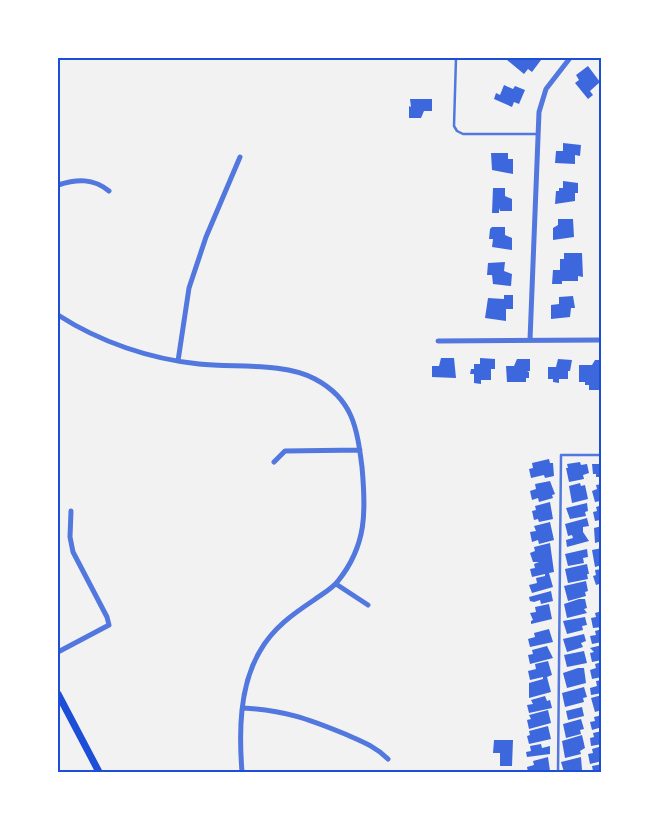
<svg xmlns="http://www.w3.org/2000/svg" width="659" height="830" viewBox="0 0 659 830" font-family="Cabin,sans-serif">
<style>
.building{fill:#3d67dc}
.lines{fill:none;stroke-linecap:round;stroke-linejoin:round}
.service{stroke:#5277de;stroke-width:2.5}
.minor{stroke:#5277de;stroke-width:5}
.secondary{stroke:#1d4ed8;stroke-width:7}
.neatline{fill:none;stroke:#1d4ed8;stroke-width:2}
</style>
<rect width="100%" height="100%" fill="#f2f2f2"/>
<path class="building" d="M 509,58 L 538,58 L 541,60 L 532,72 L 528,69 L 524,74 L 507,60 Z
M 588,66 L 600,82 L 590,91 L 593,95 L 588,99 L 575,83 L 579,80 L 576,75 Z
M 504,85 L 513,89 L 515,86 L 525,90 L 519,104 L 514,102 L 512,107 L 494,99 L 496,93 L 500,95 Z
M 410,99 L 432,99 L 432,111 L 424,111 L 421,118 L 409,118 L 409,106 L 411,107 Z
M 563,143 L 581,145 L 580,156 L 575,155 L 575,164 L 555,163 L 556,151 L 563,151 Z
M 491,153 L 508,153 L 508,159 L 513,159 L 513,174 L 492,170 Z
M 563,181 L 578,183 L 578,193 L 575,193 L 575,201 L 555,204 L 556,191 L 559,191 L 559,188 L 563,188 Z
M 493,188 L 505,188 L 505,196 L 512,199 L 512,211 L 500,211 L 499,208 L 499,213 L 492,213 Z
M 558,219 L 573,219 L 574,237 L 553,240 L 553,228 L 558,225 Z
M 492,227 L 505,227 L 505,235 L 512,238 L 512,250 L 492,247 L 493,239 L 489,239 L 490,229 Z
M 564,253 L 582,253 L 583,277 L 578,276 L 578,281 L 562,281 L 562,284 L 552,284 L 553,270 L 560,270 L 560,259 L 564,259 Z
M 505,262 L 504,271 L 512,274 L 511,286 L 493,284 L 492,275 L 487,275 L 488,263 Z
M 504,295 L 513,295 L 513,309 L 506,309 L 506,321 L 485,318 L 488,298 L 504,299 Z
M 573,296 L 575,308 L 571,308 L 570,317 L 551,319 L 551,305 L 559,304 L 559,297 Z
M 441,358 L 454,358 L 456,378 L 432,377 L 432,366 L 439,366 Z
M 480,358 L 495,359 L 495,369 L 491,369 L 491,380 L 481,380 L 481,384 L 474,383 L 474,374 L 470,374 L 471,369 L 474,369 L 474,364 L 480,364 Z
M 517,359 L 530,359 L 530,371 L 527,371 L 529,372 L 529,378 L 526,378 L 526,382 L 507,382 L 506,366 L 514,366 Z
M 558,359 L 572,360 L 570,371 L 568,371 L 568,379 L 559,379 L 559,383 L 553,382 L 553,379 L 548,379 L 548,367 L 556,367 Z
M 595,360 L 602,360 L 602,390 L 589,390 L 589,385 L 585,385 L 585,382 L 579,382 L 579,365 L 592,365 Z
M 549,459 L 550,463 L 553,463 L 554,476 L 545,478 L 544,475 L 531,478 L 529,469 L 533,468 L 532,463 Z
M 599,460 L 602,460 L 602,477 L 596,477 L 596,474 L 593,474 L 592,464 L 599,464 Z
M 580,462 L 581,465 L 587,464 L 589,473 L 583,475 L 584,479 L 569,482 L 566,468 L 568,468 L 567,464 Z
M 550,481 L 555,494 L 552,495 L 553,498 L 539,502 L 538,498 L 532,500 L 530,491 L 536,489 L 535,484 Z
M 580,483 L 581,486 L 585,485 L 588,499 L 572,503 L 569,486 Z
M 602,484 L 602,505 L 601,505 L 600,501 L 595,502 L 592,491 L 597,489 L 596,485 Z
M 550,502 L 553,519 L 539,522 L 538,519 L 534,520 L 532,511 L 536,510 L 535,506 Z
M 587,503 L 588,511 L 585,512 L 586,516 L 570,519 L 566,508 Z
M 602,505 L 602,525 L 601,525 L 600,520 L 595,521 L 593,512 L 597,511 L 596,507 Z
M 587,518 L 589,526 L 583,527 L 583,532 L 589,541 L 567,547 L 566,540 L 573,538 L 572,535 L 568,536 L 565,524 Z
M 550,522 L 554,540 L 539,544 L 538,540 L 532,542 L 530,532 L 536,531 L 534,526 Z
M 602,526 L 602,541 L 595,543 L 594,528 Z
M 550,543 L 554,572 L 549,573 L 553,587 L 532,593 L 529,585 L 537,583 L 536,578 L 545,576 L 545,574 L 532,577 L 530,569 L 535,568 L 534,564 L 539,562 L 533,562 L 530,553 L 535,551 L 534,547 Z
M 602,548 L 602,565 L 595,567 L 592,550 Z
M 587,549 L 588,557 L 583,558 L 584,563 L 568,566 L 565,554 Z
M 587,564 L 589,574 L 587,574 L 588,579 L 568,583 L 565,569 Z
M 602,569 L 602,583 L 596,585 L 593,576 L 596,575 L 595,570 Z
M 586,581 L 588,591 L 585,592 L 586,596 L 568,601 L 564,586 Z
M 551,591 L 553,601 L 541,604 L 540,600 L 534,602 L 530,601 L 529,597 Z
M 579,599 L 585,599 L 587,608 L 584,609 L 587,613 L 567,618 L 564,604 Z
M 549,604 L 552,619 L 531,624 L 531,621 L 533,620 L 530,613 L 536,612 L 535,607 Z
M 602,611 L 602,627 L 593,628 L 591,618 L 596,617 L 595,613 Z
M 585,617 L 587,625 L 582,626 L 583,630 L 567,634 L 563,621 Z
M 549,629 L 553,642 L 530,647 L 528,639 L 535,637 L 534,633 Z
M 602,629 L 602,642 L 592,644 L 590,636 L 596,635 L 595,631 Z
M 584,634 L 586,641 L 581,643 L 583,647 L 567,652 L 563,639 Z
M 602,645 L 602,660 L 592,662 L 590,653 L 594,652 L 590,648 Z
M 547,646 L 553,658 L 530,664 L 528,655 L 533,654 L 532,650 Z
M 584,651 L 587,663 L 567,667 L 564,655 Z
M 548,661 L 552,675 L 547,677 L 551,692 L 529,698 L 529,683 L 543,679 L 543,677 L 530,680 L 528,671 L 536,669 L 535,664 Z
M 602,662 L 602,677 L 592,679 L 590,670 L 596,668 L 595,664 Z
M 578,668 L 584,668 L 586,683 L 567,688 L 563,673 Z
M 602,680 L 602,693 L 591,695 L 590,688 L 597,686 L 596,681 Z
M 584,687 L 587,697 L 583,698 L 584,702 L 565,707 L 562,693 Z
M 602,695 L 602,710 L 595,712 L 591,698 Z
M 545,696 L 547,701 L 550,700 L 552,708 L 529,713 L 527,705 L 533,704 L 531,700 Z
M 582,707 L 584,716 L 568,720 L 566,711 Z
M 548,710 L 551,723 L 529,729 L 527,720 L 531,719 L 529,715 Z
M 602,715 L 602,727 L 592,730 L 590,722 L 595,721 L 594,717 Z
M 581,719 L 584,729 L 580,730 L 581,734 L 566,738 L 563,724 Z
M 548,726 L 551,739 L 529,744 L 527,736 L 530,735 L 529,731 Z
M 602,731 L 602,744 L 591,746 L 590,738 L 594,737 L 593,733 Z
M 582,735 L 585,748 L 580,751 L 581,754 L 565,758 L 562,741 Z
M 494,740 L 513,740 L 512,766 L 500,766 L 500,753 L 493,753 Z
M 541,744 L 542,748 L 550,746 L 550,754 L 527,757 L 526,752 L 531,751 L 530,746 Z
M 602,746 L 602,761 L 590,764 L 588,754 L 593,753 L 592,749 Z
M 548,757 L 550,771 L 528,772 L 527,767 L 534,765 L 533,761 Z
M 581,757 L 582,770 L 564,772 L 561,762 Z
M 602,764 L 602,772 L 588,772 L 593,771 L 592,766 Z"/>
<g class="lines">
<path class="service" d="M 456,58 L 454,126 L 457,131 L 463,134 L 537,134
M 558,772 L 561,455 L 602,455"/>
<path class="minor" d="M 58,185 C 77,179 93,178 109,191
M 58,315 C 100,342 150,359 199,364 C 234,368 284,362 315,379 C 353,399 357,428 362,467 C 366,511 367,545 338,581 C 332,589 322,594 314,600 C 293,614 273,628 260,651 C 239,686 239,733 242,772
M 530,340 L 539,112 L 546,89 L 570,58
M 438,341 L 602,340
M 178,361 L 189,288 L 206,237 L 240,157
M 274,462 L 285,451 L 360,450
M 336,584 L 368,605
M 58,652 L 109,625 L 107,617 L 73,552 L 70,537 L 71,511
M 244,708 C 286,711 306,718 345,734 C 361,741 375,746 388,759"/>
<path class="secondary" d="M 58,694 L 99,772"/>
</g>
<rect width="659" height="830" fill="none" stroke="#ffffff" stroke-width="118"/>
<rect x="59" y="59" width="541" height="712" class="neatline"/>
</svg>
